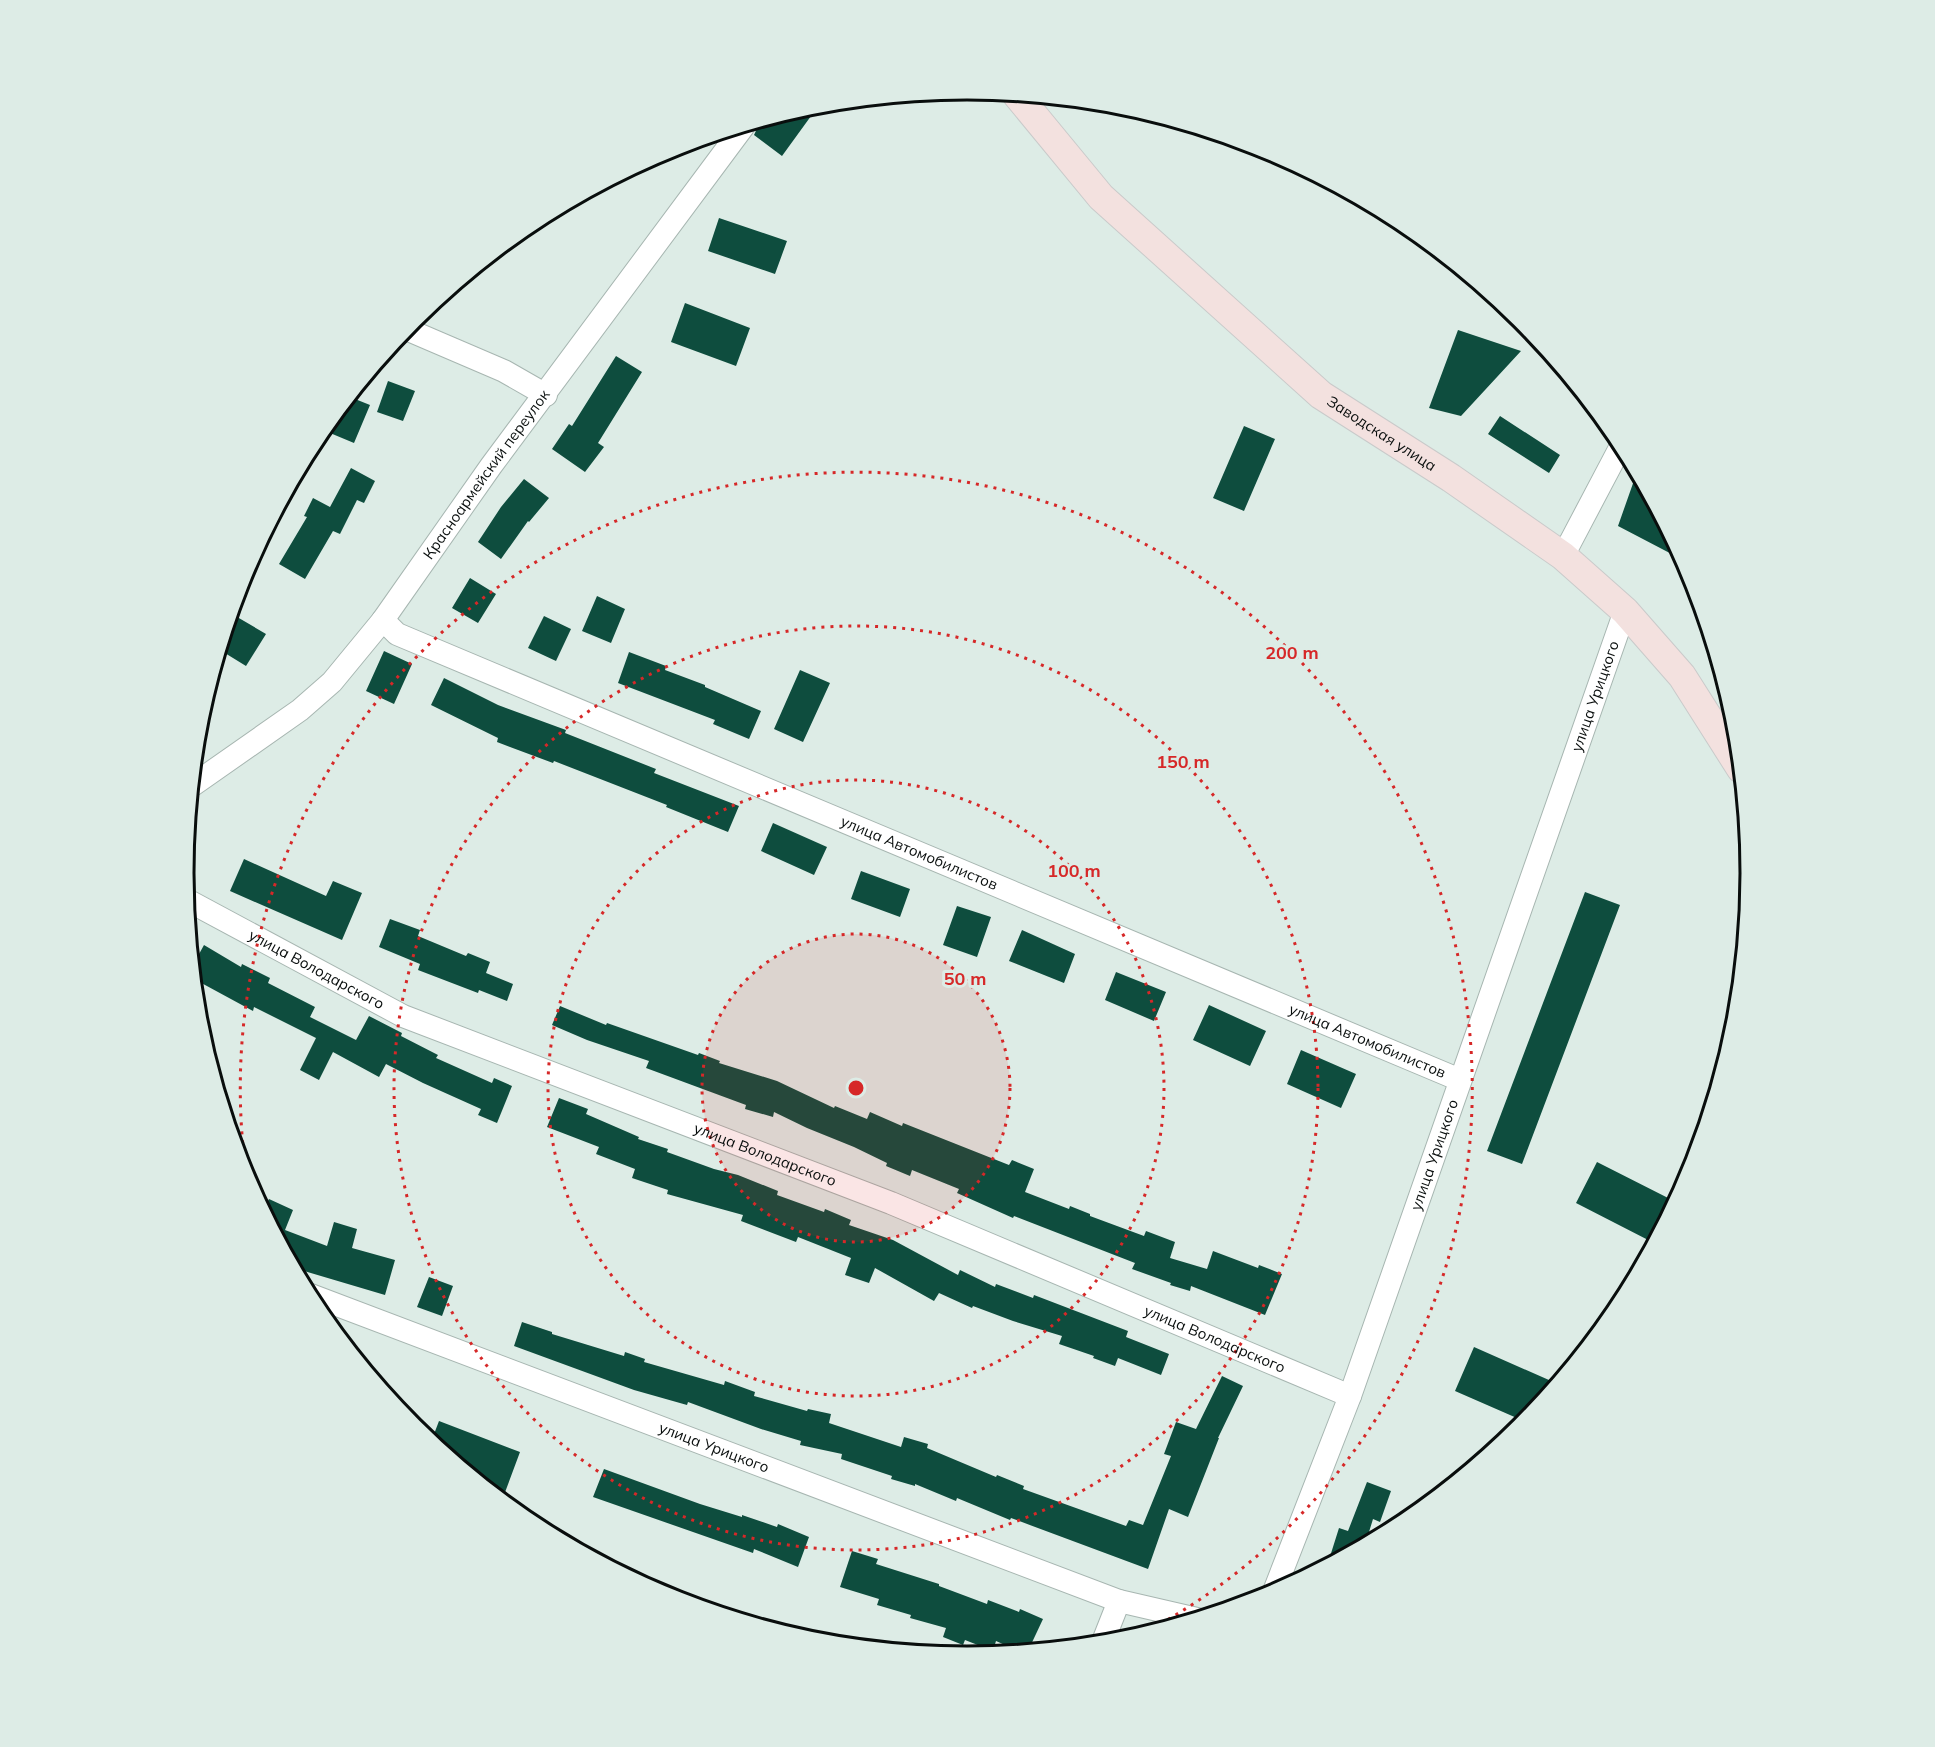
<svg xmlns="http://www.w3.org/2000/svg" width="1935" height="1747" viewBox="0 0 1935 1747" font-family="Mulish,sans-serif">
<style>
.building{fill:#0e4d3e}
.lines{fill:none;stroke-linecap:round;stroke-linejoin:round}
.minor-casing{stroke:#a7b6b1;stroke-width:24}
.major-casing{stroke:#c9caca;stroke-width:30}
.minor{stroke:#fff;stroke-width:22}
.major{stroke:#f3e1df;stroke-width:28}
.ring{fill:none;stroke:#d62828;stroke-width:3;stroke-dasharray:3 6}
.labels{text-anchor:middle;stroke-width:6;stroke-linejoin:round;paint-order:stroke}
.street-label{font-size:15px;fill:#090e0d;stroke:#ddece6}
.rim{fill:none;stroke:#090e0d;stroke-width:3}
.centre{fill:#d62828;stroke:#ddece6;stroke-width:3}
.ring-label{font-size:18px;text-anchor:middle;font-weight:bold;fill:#d62828;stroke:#ddece6;stroke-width:6;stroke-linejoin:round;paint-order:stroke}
</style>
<rect width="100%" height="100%" fill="#ddece6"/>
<path class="building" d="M 819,105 L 782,156 L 754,135 L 760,122 Z
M 719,218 L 787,241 L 775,274 L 708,251 Z
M 685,303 L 750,328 L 736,366 L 671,342 Z
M 1458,330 L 1521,351 L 1461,416 L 1429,408 Z
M 616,356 L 642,372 L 598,443 L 604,447 L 585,472 L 552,449 L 569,424 L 572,426 Z
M 388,381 L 415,391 L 403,421 L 377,412 Z
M 350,397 L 370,405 L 354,443 L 330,433 L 340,409 Z
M 1500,416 L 1560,455 L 1549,473 L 1488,434 Z
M 1244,426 L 1275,439 L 1244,511 L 1213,498 Z
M 351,468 L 375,481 L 364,503 L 357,500 L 340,534 L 333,531 L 305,579 L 279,564 L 307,517 L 304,516 L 313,498 L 330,507 Z
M 1637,472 L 1650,496 L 1685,561 L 1618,526 Z
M 524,479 L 549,498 L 529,522 L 528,521 L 501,559 L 478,542 L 501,507 Z
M 470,578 L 496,594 L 478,623 L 452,608 Z
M 597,596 L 625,609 L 611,643 L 582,631 Z
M 232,614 L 266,634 L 246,666 L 220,650 Z
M 544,616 L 571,629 L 556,661 L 528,648 Z
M 384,651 L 412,664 L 394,704 L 366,691 Z
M 629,652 L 666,666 L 665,670 L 705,685 L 705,687 L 761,711 L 749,739 L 713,724 L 715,720 L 618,683 Z
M 800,670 L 830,683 L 803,742 L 774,729 Z
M 444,678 L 498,705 L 566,730 L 565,733 L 656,769 L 654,773 L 739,806 L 728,832 L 666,807 L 667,805 L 554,761 L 553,763 L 497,742 L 498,738 L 431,705 Z
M 773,823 L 827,847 L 814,875 L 761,851 Z
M 244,859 L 326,896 L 333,881 L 362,893 L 342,940 L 230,891 Z
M 861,871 L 910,889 L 900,917 L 851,899 Z
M 1585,892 L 1620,905 L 1522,1164 L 1487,1151 Z
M 957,906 L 991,917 L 977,957 L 943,945 Z
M 390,919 L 420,930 L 418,936 L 466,956 L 468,953 L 490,962 L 486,973 L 513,984 L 507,1001 L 479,990 L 478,993 L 418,970 L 420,964 L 379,947 Z
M 1022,930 L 1075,954 L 1064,983 L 1009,961 Z
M 204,945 L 241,967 L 242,964 L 270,978 L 268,983 L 315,1007 L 310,1017 L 356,1040 L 369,1016 L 402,1033 L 401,1036 L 438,1055 L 436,1058 L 492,1083 L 494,1078 L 512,1086 L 497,1123 L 478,1115 L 481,1109 L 423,1083 L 386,1064 L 379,1077 L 333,1052 L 319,1080 L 300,1070 L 316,1038 L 254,1007 L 253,1011 L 194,979 L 193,965 Z
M 1116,972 L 1166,992 L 1154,1021 L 1105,1000 Z
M 1209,1005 L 1266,1031 L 1250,1066 L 1193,1040 Z
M 560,1006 L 606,1025 L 607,1023 L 698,1055 L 699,1053 L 720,1061 L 719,1063 L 777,1081 L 834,1108 L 835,1106 L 867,1119 L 870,1112 L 902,1126 L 903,1123 L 1009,1165 L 1012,1160 L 1034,1169 L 1025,1192 L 1069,1209 L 1070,1206 L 1090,1214 L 1090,1216 L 1144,1236 L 1146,1231 L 1175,1242 L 1170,1258 L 1207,1269 L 1213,1251 L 1258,1268 L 1259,1265 L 1282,1274 L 1265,1315 L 1191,1286 L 1190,1291 L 1170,1285 L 1171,1283 L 1132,1269 L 1135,1263 L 1014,1216 L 1013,1218 L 957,1193 L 959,1189 L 912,1170 L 910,1176 L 886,1166 L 887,1163 L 854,1147 L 807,1128 L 774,1112 L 773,1117 L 745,1109 L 746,1105 L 646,1068 L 649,1061 L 587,1040 L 552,1025 Z
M 1301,1050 L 1356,1074 L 1341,1108 L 1287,1084 Z
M 559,1098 L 588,1109 L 586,1114 L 639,1137 L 638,1139 L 668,1149 L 667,1152 L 714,1169 L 738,1175 L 778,1191 L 777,1195 L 824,1212 L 825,1209 L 851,1220 L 849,1225 L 893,1240 L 958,1275 L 960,1270 L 995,1287 L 996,1284 L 1033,1298 L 1034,1295 L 1128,1331 L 1126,1337 L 1169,1354 L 1161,1375 L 1118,1358 L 1115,1366 L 1093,1358 L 1094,1356 L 1059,1344 L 1062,1336 L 1013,1321 L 973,1306 L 972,1308 L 939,1293 L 934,1301 L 875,1268 L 869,1283 L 845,1275 L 851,1258 L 798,1237 L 796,1242 L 775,1234 L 741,1221 L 743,1215 L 667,1194 L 668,1190 L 632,1178 L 635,1169 L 596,1154 L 599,1147 L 547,1127 Z
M 1597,1162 L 1676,1202 L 1654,1243 L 1576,1203 Z
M 269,1199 L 293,1210 L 285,1230 L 327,1246 L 334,1222 L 357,1229 L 352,1248 L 395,1260 L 385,1295 L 294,1268 L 263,1210 Z
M 429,1277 L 453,1286 L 442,1316 L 417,1307 Z
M 522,1322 L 552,1332 L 552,1334 L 624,1356 L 625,1352 L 645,1359 L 644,1362 L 724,1385 L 725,1381 L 755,1392 L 754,1396 L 807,1411 L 808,1409 L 831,1414 L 829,1423 L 901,1447 L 904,1437 L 928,1444 L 927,1448 L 996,1477 L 997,1475 L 1024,1486 L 1023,1489 L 1126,1526 L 1129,1520 L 1143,1525 L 1171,1456 L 1164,1454 L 1176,1422 L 1196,1429 L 1222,1376 L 1243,1386 L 1218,1438 L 1219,1438 L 1188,1517 L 1169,1509 L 1148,1569 L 1011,1518 L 1010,1520 L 957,1498 L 956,1501 L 915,1484 L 915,1486 L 891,1479 L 892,1476 L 841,1459 L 842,1454 L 800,1445 L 801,1441 L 761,1429 L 688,1402 L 687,1405 L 634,1390 L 514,1346 Z
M 1474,1347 L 1558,1384 L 1526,1422 L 1455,1391 Z
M 439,1421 L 520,1452 L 504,1495 L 488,1489 L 431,1442 Z
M 604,1469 L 700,1504 L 742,1517 L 742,1515 L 777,1527 L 778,1524 L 809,1537 L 798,1567 L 754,1549 L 753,1553 L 593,1497 Z
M 1367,1482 L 1391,1491 L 1380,1522 L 1373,1519 L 1365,1545 L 1327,1566 L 1339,1528 L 1348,1531 Z
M 852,1551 L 878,1559 L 876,1564 L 939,1584 L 939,1586 L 987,1604 L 988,1600 L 1019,1612 L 1020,1609 L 1043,1619 L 1028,1651 L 1021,1652 L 996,1641 L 993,1651 L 965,1640 L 963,1645 L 943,1637 L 946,1628 L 910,1618 L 911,1615 L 877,1605 L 879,1599 L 840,1587 Z"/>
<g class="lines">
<defs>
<g id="minor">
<path d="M 406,329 L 504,371 L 546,395"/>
<path d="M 1563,556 L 1622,444"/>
<path id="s1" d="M 383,620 L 397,634 L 1460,1080"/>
<path id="s2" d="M 193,785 L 300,710 L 332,682 L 383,620 L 491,466 L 743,127"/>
<path id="s3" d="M 187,900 L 403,1016 L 891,1203 L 1350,1396"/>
<path id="s4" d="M 308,1294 L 1119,1601 L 1197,1619"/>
<path id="s5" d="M 1273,1594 L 1350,1396 L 1625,611"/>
<path d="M 1102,1644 L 1119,1601"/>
</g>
<g id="major">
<path id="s6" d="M 1017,95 L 1101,197 L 1321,395 L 1451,478 L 1563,556 L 1625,611 L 1682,676 L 1741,769"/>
</g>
</defs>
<use href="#minor" class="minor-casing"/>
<use href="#major" class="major-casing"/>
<use href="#minor" class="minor"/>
<use href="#major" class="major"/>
</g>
<circle cx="856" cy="1088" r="154" fill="#d62828" fill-opacity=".12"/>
<g class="ring">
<circle cx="856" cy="1088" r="154"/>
<circle cx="856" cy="1088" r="308"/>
<circle cx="856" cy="1088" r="462"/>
<path d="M247 1179A616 616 0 1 1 1136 1637"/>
</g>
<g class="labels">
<g class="street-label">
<text dy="5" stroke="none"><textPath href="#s6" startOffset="500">Заводская улица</textPath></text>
<text dy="5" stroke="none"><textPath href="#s2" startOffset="432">Красноармейский переулок</textPath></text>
<text dy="5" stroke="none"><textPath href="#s5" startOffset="954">улица Урицкого</textPath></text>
<text dy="5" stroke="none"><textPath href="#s1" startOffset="586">улица Автомобилистов</textPath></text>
<text dy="5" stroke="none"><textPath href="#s3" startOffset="147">улица Володарского</textPath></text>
<text dy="5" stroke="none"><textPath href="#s1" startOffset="1072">улица Автомобилистов</textPath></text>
<text dy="5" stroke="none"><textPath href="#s3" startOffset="633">улица Володарского</textPath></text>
<text dy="5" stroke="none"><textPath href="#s5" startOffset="468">улица Урицкого</textPath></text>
<text dy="5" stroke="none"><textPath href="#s3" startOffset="1119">улица Володарского</textPath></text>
<text dy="5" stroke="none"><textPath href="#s4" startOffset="434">улица Урицкого</textPath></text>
</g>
</g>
<path d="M0 0H1935V1747H0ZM194 873a773 773 0 1 1 1546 0a773 773 0 1 1-1546 0Z" fill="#ddece6" fill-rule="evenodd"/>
<path class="rim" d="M194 873a773 773 0 1 1 1546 0a773 773 0 1 1-1546 0Z"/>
<circle cx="856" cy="1088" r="9" class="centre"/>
<g class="ring-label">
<text x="1292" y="659">200 m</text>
<text x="1183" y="768">150 m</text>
<text x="1074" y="877">100 m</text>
<text x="965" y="985">50 m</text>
</g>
</svg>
